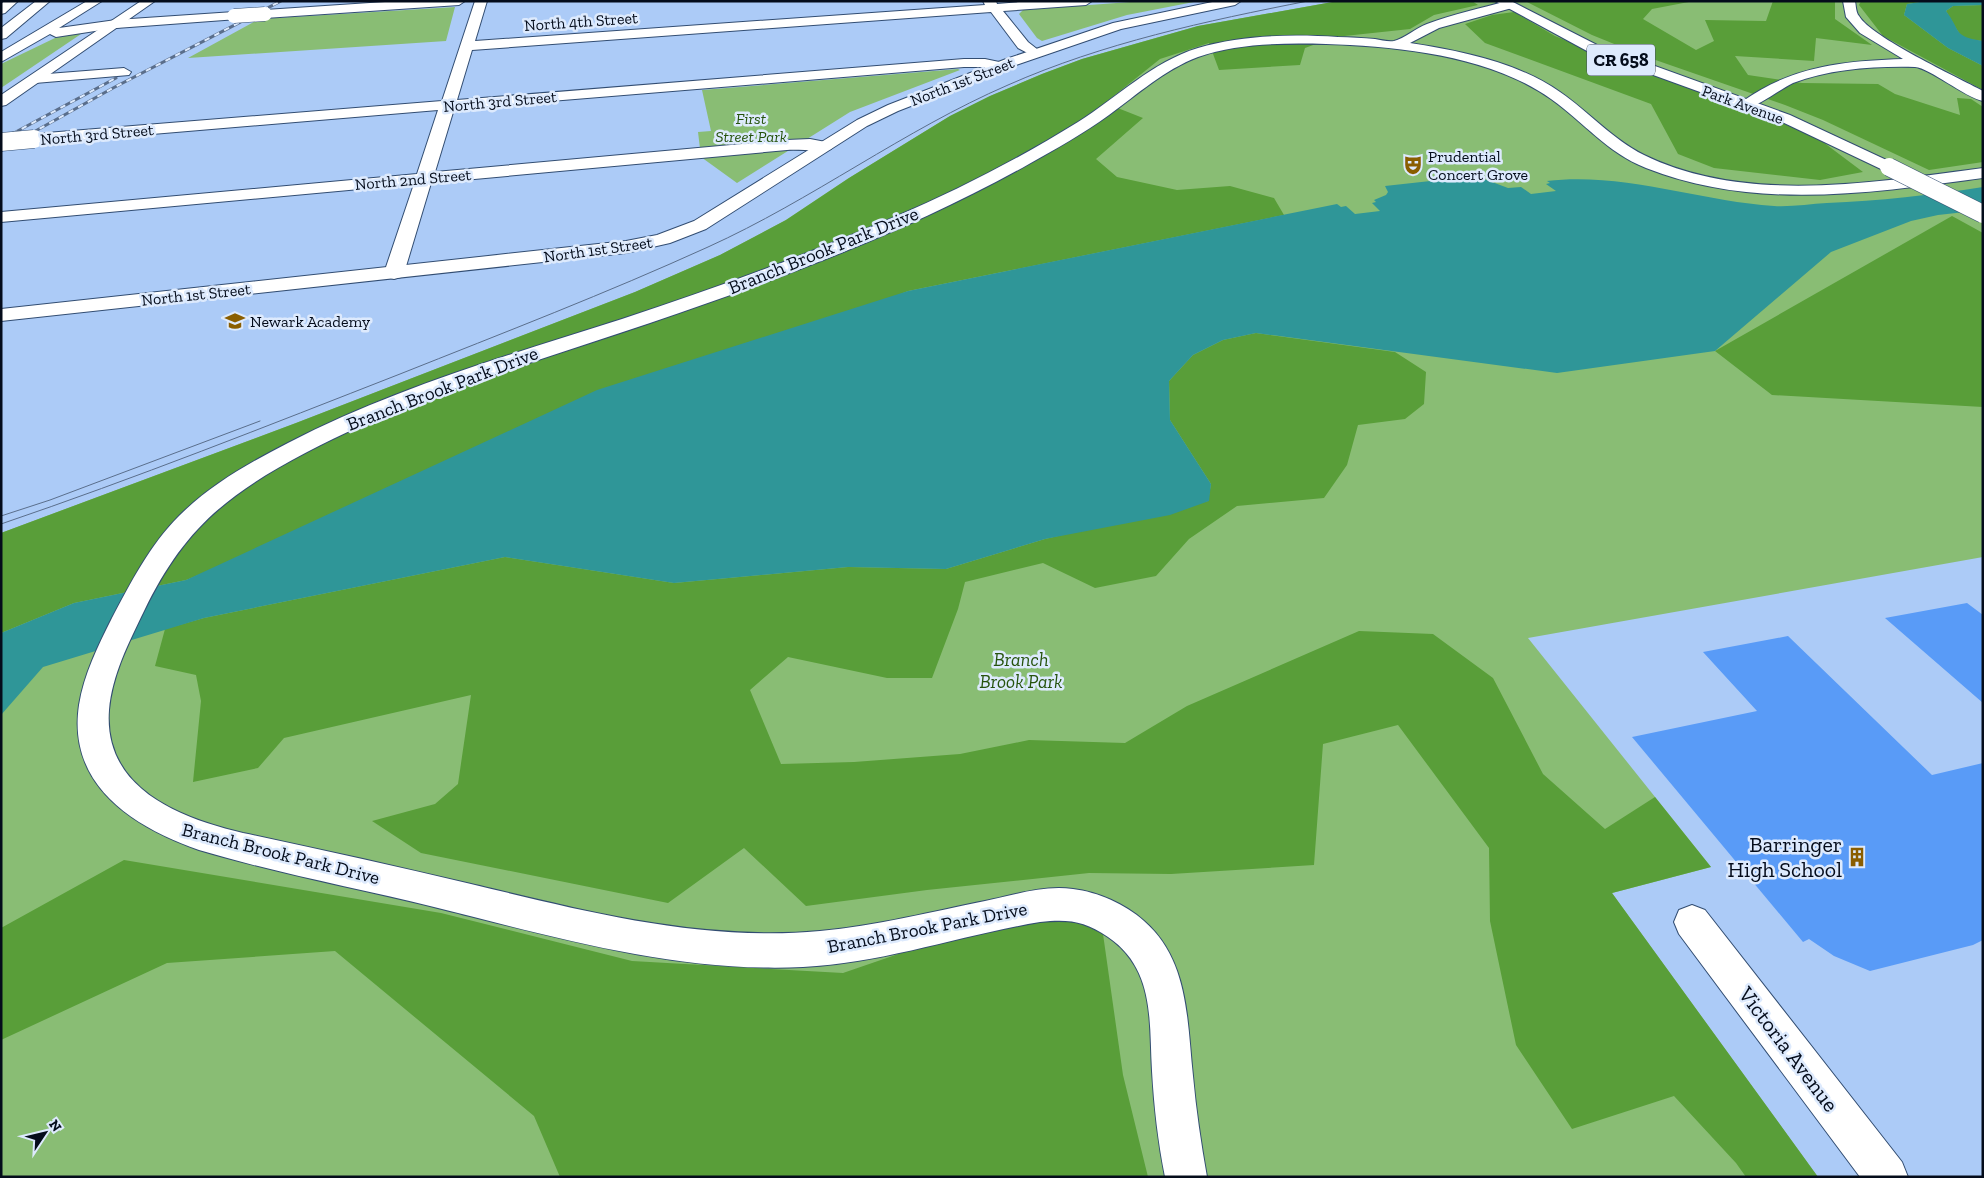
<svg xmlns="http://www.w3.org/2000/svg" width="1984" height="1178" viewBox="0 0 1984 1178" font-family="'Zilla Slab',serif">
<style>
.green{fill:#89bd74}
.forest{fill:#599e39}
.water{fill:#2f9698}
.building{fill:#599bf7}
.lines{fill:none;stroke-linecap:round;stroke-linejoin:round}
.street-casing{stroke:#324d72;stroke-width:2}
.secondary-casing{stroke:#324d72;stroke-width:2}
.primary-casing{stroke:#324d72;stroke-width:2}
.highway-casing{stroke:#324d72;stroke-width:2}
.street{fill:#fff;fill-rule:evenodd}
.secondary{fill:#fff;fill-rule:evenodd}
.primary{fill:#fff;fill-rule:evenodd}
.highway{fill:#fff;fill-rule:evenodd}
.tram{stroke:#5a6e8b;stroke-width:1}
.rail-far1-casing{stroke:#5a6e8b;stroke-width:3}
.rail-casing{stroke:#5a6e8b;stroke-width:4}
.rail-far1{stroke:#ddeafd;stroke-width:2;stroke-dasharray:5.5;stroke-linecap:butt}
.rail{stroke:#ddeafd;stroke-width:2.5;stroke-dasharray:8;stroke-linecap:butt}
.street-bridge-far1-casing{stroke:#324d72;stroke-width:15;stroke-linecap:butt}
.street-bridge-casing{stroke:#324d72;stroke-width:19;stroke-linecap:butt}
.primary-bridge-casing{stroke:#324d72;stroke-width:19;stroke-linecap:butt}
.street-bridge-far1{stroke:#fff;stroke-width:14}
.street-bridge{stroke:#fff;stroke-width:18}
.primary-bridge{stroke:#fff;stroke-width:18}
.labels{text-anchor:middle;stroke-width:5;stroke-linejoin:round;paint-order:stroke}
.far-street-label{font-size:16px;fill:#040c1b;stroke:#ddeafd}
.far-park-label{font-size:16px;font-style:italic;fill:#26530d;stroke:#ddeafd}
.far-poi-label{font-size:16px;fill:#040c1b;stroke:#ddeafd;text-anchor:start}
.shield{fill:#ddeafd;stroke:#454f5f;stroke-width:1}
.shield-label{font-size:18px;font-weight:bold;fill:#040c1b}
.street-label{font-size:19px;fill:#040c1b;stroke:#ddeafd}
.park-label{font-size:19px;font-style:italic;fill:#26530d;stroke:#ddeafd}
.near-poi-label{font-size:22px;fill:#040c1b;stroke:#ddeafd;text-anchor:end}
.near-street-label{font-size:22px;fill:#040c1b;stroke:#ddeafd}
</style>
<rect width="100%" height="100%" fill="#accbf7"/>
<path class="green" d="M 1143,1 L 1199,1 L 1127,15 L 1042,41 L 1037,38 L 1019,14 L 1023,10 Z
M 1338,1 L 1983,1 L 1983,557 L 1528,638 L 1711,867 L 1612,893 L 1818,1177 L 1,1177 L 1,533 L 296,423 L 635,292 L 720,255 L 786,220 L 849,178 L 950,116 L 990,96 L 1042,74 L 1082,59 L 1198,26 Z
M 455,7 L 446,41 L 188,58 L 259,19 Z
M 84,32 L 1,88 L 1,64 L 55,38 Z
M 958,69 L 960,70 L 850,112 L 737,183 L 701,157 L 698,132 L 711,131 L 702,90 Z"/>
<path class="forest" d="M 1338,1 L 1472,1 L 1478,5 L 1434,15 L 1410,29 L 1335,37 L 1305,48 L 1300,65 L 1219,70 L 1209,43 L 1160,59 L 1105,103 L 1143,118 L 1096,159 L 1117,177 L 1177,190 L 1230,186 L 1274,198 L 1284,215 L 908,291 L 186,580 L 74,603 L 1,633 L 1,533 L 296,423 L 635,292 L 720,255 L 786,220 L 849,178 L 950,116 L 990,96 L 1042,74 L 1082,59 L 1198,26 Z
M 1525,1 L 1694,1 L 1652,9 L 1643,19 L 1696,50 L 1714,41 L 1705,20 L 1766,21 L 1773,1 L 1835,1 L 1835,19 L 1872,45 L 1816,38 L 1814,61 L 1735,56 L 1748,75 L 1802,83 L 1878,84 L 1895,94 L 1960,115 L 1957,98 L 1971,99 L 1983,107 L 1983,162 L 1929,170 L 1823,120 L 1785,105 L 1644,56 L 1592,35 Z
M 1861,1 L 1926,1 L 1907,4 L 1904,15 L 1948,48 L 1983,66 L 1983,90 L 1883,36 L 1859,5 Z
M 1983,5 L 1983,41 C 1977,40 1968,40 1963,37 C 1959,35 1950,17 1946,11 L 1953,6 Z
M 1514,12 L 1555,36 L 1609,58 L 1733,101 L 1819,139 L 1863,172 L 1820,180 L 1714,168 L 1678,154 L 1651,104 L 1485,43 L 1465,24 L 1492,15 Z
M 1952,216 L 1983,233 L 1983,407 L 1772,395 L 1715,351 Z
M 1256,333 L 1395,352 L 1426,372 L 1424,404 L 1405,419 L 1358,425 L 1347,465 L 1324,498 L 1237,506 L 1189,539 L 1156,576 L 1095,588 L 1043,563 L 965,582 L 958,609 L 932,678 L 887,678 L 788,657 L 750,690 L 781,764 L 854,762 L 960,754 L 1029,740 L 1125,743 L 1187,706 L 1359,631 L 1433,634 L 1493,678 L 1543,774 L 1605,829 L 1655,797 L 1711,867 L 1612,893 L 1818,1177 L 1746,1177 L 1736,1163 L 1674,1096 L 1572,1129 L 1516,1045 L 1490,921 L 1489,848 L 1398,725 L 1323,744 L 1314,865 L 1171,874 L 1089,873 L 927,890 L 806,906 L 744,848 L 668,903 L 421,853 L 372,821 L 435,804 L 458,784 L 471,695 L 284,738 L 258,768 L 193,782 L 201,701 L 196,675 L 155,666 L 165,629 L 204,618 L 505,557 L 674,583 L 848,567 L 946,569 L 1045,539 L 1208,501 L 1211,484 L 1170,420 L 1169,381 L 1193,355 L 1223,340 Z
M 124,860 L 441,913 L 632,961 L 843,973 L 910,950 L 1063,914 L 1103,934 L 1123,1075 L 1148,1177 L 560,1177 L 534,1116 L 335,951 L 167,963 L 1,1040 L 1,928 Z"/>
<path class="water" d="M 1926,1 L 1983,1 L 1983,5 L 1953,6 L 1946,11 C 1962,32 1952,36 1983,41 L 1983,66 L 1948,48 L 1904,15 L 1907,4 Z
M 1476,176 L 1508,188 L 1521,187 L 1531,194 L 1556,191 L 1546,184 L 1550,183 L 1547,181 C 1624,172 1698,201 1774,206 C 1791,207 1810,204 1827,203 C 1879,201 1931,195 1983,187 L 1983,210 L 1938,215 L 1911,221 L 1831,252 L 1715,351 L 1557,373 L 1256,333 L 1223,340 L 1193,355 L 1169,381 L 1170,420 L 1211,484 L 1209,501 L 1170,515 L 1045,539 L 946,569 L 848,567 L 674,583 L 505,557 L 204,618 L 43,667 L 1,715 L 1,633 L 74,603 L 186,580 L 597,390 L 908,291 L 1337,204 L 1341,207 L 1346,206 L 1355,214 L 1380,211 L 1372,203 L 1376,202 L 1374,200 L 1386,195 L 1388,192 L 1385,186 Z"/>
<path class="building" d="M 1967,603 L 1983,615 L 1983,703 L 1885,618 Z
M 1788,636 L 1932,775 L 1983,763 L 1983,940 L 1973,945 L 1870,971 L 1834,956 L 1809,939 L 1803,942 L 1632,737 L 1757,711 L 1703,652 Z"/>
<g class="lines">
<defs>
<path id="street" d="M 400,1 L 465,1 L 459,5 L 265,18 L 259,14 L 265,10 Z
M 475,1 L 487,1 L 475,41 L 985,5 L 983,1 L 996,1 L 997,4 L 1032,1 L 1092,1 L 1086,5 L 1003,11 L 1028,42 L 1042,53 L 1035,57 L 1018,48 L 991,12 L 472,50 L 457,100 L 964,59 L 985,59 L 1004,63 L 1006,66 L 999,70 L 985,67 L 964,67 L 454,109 L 435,172 L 787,140 L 810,139 L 831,143 L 833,146 L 831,149 C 821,152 799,149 787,150 L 431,183 L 404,273 L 401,277 L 394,279 L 387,277 L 384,273 L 414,184 L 1,222 L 1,212 L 417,174 L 438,110 L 34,144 L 28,142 L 26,139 L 28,136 L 34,134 L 442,101 Z
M 1508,1 L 1512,2 L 1514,5 L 1512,8 L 1439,28 L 1410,43 C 1461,51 1517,62 1560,92 C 1589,112 1612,139 1644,155 C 1746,205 1875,182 1983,168 L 1983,178 C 1870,193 1755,211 1646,168 C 1606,152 1585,123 1551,99 C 1491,56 1398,46 1326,44 C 1284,43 1238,43 1198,57 C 1164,70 1138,94 1109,115 C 1084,133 1056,149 1029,164 C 910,231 779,279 650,323 C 524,366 394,401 278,468 C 212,506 177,543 144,611 C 129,642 112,675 109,710 C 103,789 180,818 243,833 C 319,849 395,866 471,884 C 584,911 702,942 820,931 C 875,926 930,912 985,901 C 1014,895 1043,885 1073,889 C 1098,892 1125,904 1144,921 C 1189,960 1187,1021 1193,1076 C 1196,1110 1201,1143 1207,1177 L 1165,1177 C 1158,1142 1154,1107 1152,1071 C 1149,1021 1155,969 1108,937 C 1084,921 1069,919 1040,922 C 961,935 884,963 803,967 C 677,973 555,937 434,907 C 356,888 276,873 199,850 C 134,827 67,786 79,705 C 84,674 98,646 112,618 C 131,582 150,545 179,516 C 210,485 249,463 288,443 C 394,388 509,355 622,319 C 714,289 806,255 895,217 C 958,190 1020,158 1078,122 C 1118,97 1152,62 1198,48 C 1242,35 1291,34 1338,37 C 1350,37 1363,38 1375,39 C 1381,40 1388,42 1394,41 C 1404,39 1416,28 1427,24 C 1453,14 1481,8 1508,1 Z
M 1843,1 L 1855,1 C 1856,6 1856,13 1859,16 C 1871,37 1957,77 1983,91 L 1983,101 C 1964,97 1930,68 1915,67 C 1875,66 1830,69 1793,83 C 1780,89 1755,110 1743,107 L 1741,104 L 1743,101 C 1793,66 1843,61 1903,59 L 1860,33 L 1846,17 Z
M 234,12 L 238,13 L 240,16 L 238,19 L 116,28 L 110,24 L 116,20 Z
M 124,68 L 131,72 L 129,75 L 35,83 L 30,82 L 28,79 L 30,76 L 35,75 Z
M 1692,905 L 1705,910 L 1902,1162 L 1908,1177 L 1860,1177 L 1679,934 L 1674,922 L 1679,910 Z"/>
<path id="secondary" d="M 141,1 L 155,1 L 6,105 L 1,106 L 1,95 Z
M 1217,1 L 1241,1 L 1235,5 L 1121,29 L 1016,65 L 898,111 L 867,126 L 706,229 L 670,243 L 626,253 L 1,321 L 1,309 L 626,241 L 657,235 L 694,221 L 857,120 L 888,105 L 1006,59 L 1113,23 Z"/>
<path id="primary" d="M 1495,1 L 1511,1 L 1597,45 L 1790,115 L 1895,164 L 1897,167 L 1895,170 L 1883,170 L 1780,121 L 1587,51 Z"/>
<path id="highway" d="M 4,1 L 18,1 L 5,13 L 1,14 L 1,4 Z
M 36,1 L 50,1 L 6,38 L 1,39 L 1,28 Z
M 87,1 L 102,1 L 59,28 L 116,20 L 122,24 L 121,27 L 56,37 L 50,34 L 1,62 L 1,52 Z"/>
</defs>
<use href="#street" class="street-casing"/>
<use href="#secondary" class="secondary-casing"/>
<use href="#primary" class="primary-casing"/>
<use href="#highway" class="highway-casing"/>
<use href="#street" class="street"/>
<use href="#secondary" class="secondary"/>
<use href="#primary" class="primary"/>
<use href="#highway" class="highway"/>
<path class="tram" d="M 1,516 L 50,500 L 260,421
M 1,524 C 136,478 267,426 400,374 C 503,333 607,293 708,247 C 812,200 904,130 1008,85 C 1103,43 1206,21 1308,1"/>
<defs>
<path id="rail-far1" d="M 12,134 L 116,78
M 30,134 L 113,88 L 281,1"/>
<path id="rail" d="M 1,140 L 14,133
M 1,150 L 32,133"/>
</defs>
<use href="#rail-far1" class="rail-far1-casing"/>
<use href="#rail" class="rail-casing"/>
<use href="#rail-far1" class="rail-far1"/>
<use href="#rail" class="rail"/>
<defs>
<path id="street-bridge-far1" d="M 234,16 L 265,14"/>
<path id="street-bridge" d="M 1,142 L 34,139"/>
<path id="primary-bridge" d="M 1889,167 L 1983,214"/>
</defs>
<use href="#street-bridge-far1" class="street-bridge-far1-casing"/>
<use href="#street-bridge" class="street-bridge-casing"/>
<use href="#primary-bridge" class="primary-bridge-casing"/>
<use href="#street-bridge-far1" class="street-bridge-far1"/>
<use href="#street-bridge" class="street-bridge"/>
<use href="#primary-bridge" class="primary-bridge"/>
</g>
<defs>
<symbol id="theatre-bare" viewBox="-9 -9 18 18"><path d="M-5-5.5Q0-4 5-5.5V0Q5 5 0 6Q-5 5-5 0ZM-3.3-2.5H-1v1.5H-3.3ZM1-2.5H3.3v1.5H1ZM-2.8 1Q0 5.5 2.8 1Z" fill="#8a5e00" stroke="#ddeafd" stroke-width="2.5" paint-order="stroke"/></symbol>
<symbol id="school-bare" viewBox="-9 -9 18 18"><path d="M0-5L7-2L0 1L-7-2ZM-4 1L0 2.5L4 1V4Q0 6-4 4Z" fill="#8a5e00" stroke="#ddeafd" stroke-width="2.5" paint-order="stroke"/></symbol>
<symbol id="building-bare" viewBox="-9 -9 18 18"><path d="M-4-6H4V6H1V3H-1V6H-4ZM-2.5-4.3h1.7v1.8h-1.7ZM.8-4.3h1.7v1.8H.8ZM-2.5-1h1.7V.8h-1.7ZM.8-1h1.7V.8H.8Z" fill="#8a5e00" stroke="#ddeafd" stroke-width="2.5" paint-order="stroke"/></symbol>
</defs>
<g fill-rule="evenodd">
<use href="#theatre-bare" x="1399" y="151" width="28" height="28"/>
<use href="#school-bare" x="221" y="307" width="28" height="28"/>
<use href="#building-bare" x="1843" y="843" width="28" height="28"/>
</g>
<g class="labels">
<g class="far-street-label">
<text transform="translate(581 21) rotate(-4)" y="6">North 4th Street</text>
<text transform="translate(962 81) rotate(-21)" y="6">North 1st Street</text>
<text transform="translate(500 101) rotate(-5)" y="6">North 3rd Street</text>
<text transform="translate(1743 104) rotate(20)" y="6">Park Avenue</text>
<text transform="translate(97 134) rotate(-5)" y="6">North 3rd Street</text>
<text transform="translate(413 179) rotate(-5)" y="6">North 2nd Street</text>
<text transform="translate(598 249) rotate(-8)" y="6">North 1st Street</text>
<text transform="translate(196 294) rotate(-6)" y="6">North 1st Street</text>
</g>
<g class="far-park-label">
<text x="751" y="124">First<tspan x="751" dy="18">Street Park</tspan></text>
</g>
<g class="far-poi-label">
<text x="1428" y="162">Prudential<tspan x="1428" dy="18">Concert Grove</tspan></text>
<text x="250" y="327">Newark Academy</text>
</g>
<rect class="shield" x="1587" y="44.5" width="68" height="31" rx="4"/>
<g class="shield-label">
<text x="1621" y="66">CR 658</text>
</g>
<g class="street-label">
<text transform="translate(823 250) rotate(-22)" y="7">Branch Brook Park Drive</text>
<text transform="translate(442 388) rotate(-21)" y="7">Branch Brook Park Drive</text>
<text transform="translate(281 853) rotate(14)" y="7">Branch Brook Park Drive</text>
<text transform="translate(927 927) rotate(-11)" y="7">Branch Brook Park Drive</text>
</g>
<g class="park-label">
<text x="1021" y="666">Branch<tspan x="1021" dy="22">Brook Park</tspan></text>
</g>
<g class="near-poi-label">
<text x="1842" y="852">Barringer<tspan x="1842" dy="25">High School</tspan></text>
</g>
<g class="near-street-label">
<text transform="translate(1789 1049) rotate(53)" y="8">Victoria Avenue</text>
</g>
</g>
<rect width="1984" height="1178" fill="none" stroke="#040c1b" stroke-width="5"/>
<g transform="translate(45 1133) rotate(55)" stroke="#ddeafd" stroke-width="4" paint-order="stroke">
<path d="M0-4L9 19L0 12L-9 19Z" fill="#040c1b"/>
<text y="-8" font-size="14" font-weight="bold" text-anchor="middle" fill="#040c1b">N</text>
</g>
</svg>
